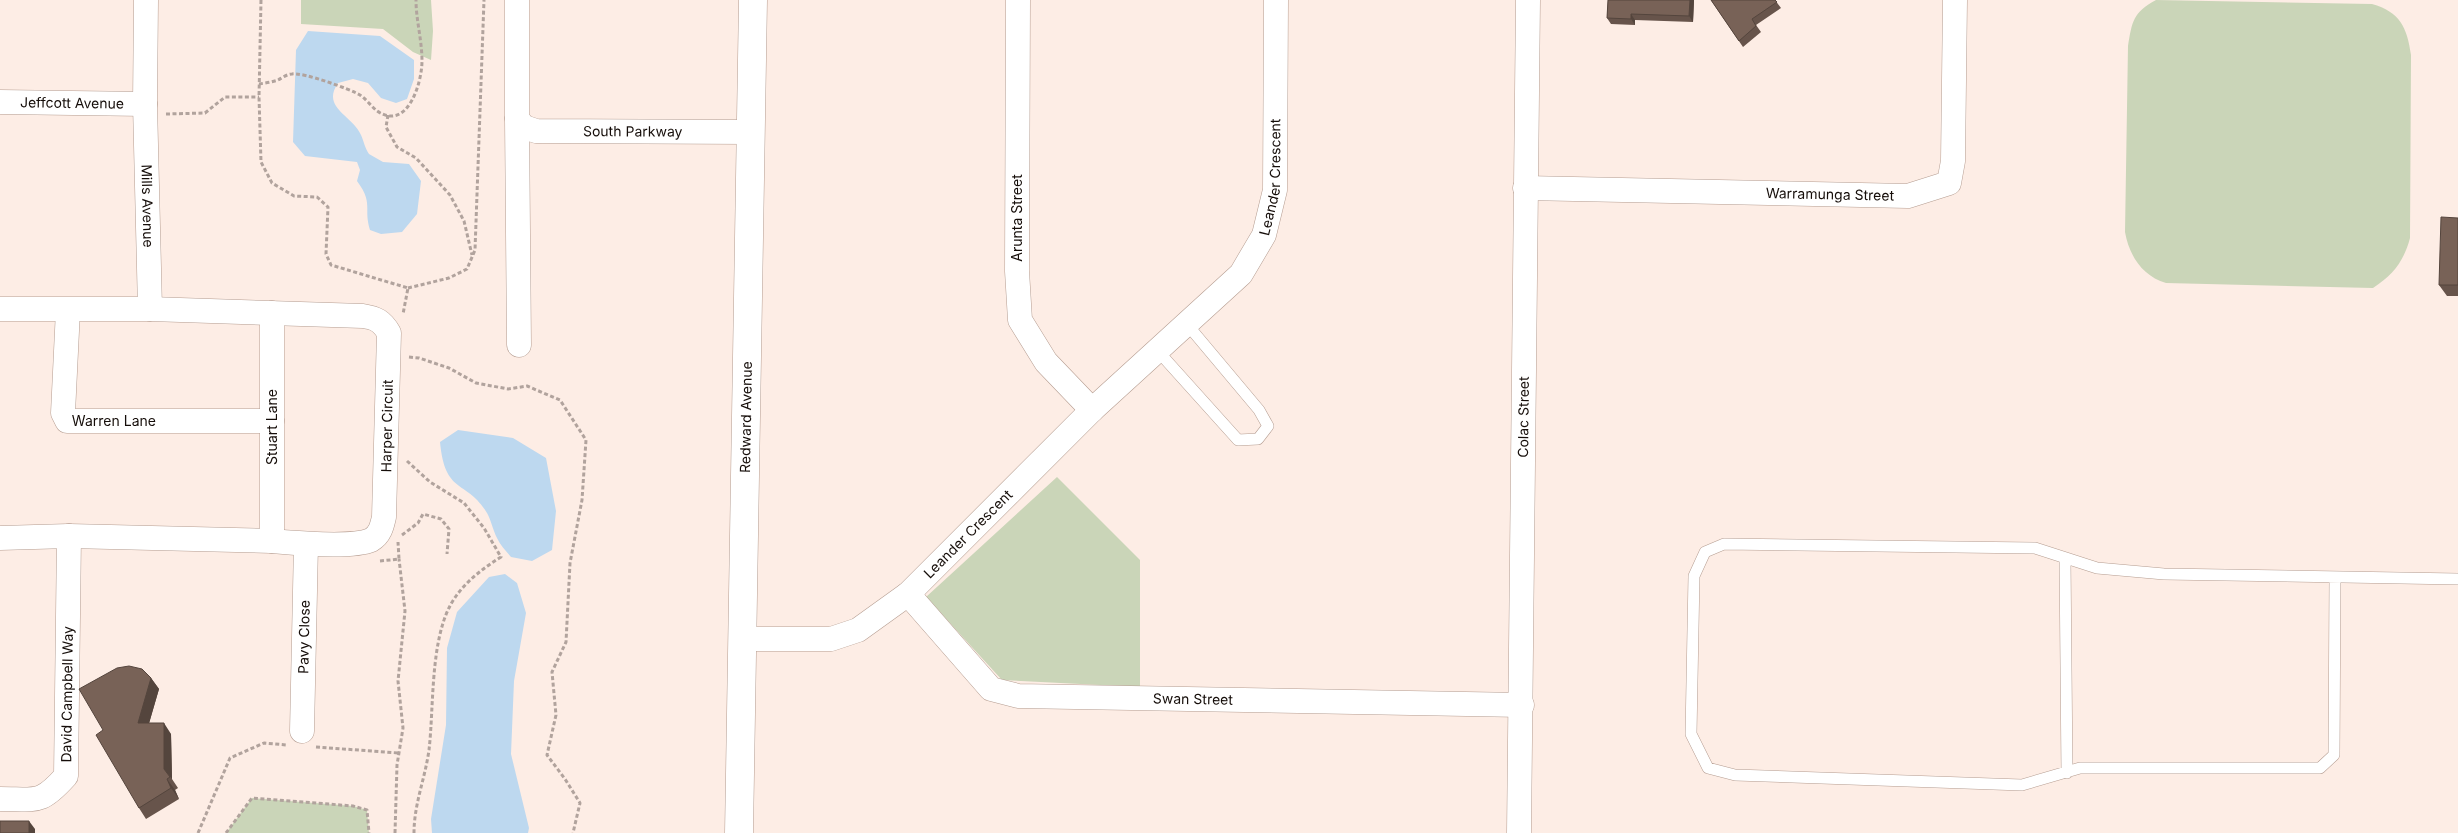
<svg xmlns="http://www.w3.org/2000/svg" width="2458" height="833" viewBox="0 0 2458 833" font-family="Inter,sans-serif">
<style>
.green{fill:#cad5b8}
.water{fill:#bdd8ef}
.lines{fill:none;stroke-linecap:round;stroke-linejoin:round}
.service-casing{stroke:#b59d91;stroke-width:12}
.minor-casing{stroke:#b59d91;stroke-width:25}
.tertiary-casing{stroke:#b59d91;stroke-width:29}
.path{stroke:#b1a39d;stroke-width:3;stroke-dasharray:4 2.5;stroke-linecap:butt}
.service{stroke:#fff;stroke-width:11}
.minor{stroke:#fff;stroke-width:24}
.tertiary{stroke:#fff;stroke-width:28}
.wall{fill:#67544b}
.shaded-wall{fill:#54453d}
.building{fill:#786257;stroke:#54453d}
.labels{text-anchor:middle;stroke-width:4;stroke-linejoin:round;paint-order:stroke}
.street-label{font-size:14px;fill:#150d09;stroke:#fff}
</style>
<rect width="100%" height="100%" fill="#fdede5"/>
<path class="green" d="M 301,0 L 431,0 L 433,31 L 431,60 L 413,52 L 383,29 L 301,24 Z
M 2156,0 L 2372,4 C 2400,12 2407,27 2411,55 L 2410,238 C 2404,261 2393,275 2373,288 L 2166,283 C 2142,276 2129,255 2125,232 L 2128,46 C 2132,22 2133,12 2156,0 Z
M 1057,477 L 1140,560 L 1140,687 L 1002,680 L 926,597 Z
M 252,798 L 353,806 L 367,810 L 369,833 L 226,833 Z"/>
<path class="water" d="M 308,31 L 380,36 L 414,60 L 414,79 L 407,99 L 396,103 L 381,98 L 368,83 L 353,79 L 338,83 C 321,108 352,115 361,135 C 364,142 365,148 369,154 L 383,162 L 409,164 L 421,181 L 417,214 L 402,232 L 381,234 L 370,230 C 363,207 374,204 357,181 L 360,170 L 357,162 L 305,156 L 293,142 L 296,50 Z
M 458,430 L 513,438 L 546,458 L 556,511 L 552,550 L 532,561 L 511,557 C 506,551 500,545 497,538 C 493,530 491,520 487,513 C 467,479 445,496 440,442 Z
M 505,574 L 517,583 L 526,613 L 514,681 L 511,754 L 529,828 L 528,833 L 432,833 L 431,819 L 446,725 L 447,648 L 457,612 L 489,577 Z"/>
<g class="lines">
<defs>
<path id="service" d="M 1157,350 L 1238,440 L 1258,439 L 1268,426 L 1259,410 L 1186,323
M 2065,559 L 2067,773
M 2335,578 L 2334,755 L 2320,768 L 2080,768 L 2022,785 L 1735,775 L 1708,768 L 1691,734 L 1694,576 L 1705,552 L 1724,544 L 2035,548 L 2097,568 L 2164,574 L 2458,579"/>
<g id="minor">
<path id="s1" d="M 146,0 L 145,104 L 150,309"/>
<path id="s2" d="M 517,0 L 517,119 L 524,127 L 536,131 L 751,132"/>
<path d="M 1018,0 L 1017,271 L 1020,320 L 1046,362 L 1092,410"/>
<path id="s3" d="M 0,102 L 145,104"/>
<path d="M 517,119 L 519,345"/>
<path id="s4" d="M 1525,188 L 1908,196 L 1949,183 L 1953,161 L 1955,0"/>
<path d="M 0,309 L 150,309 L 363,316 C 376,318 382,321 389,333 L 384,517 C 382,526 380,535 371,540 C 353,548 293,543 272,541 L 69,536 L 0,538"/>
<path id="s5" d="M 68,310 L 63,413 L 67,421 L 272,421"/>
<path d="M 272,313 L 272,541"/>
<path id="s6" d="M 908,594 L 991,689 L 1018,696 L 1522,705"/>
<path id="s7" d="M 742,639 L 831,639 L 858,630 L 908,594 L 1092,410 L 1241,274 L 1264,235 L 1275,190 L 1276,0"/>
<path id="s8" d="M 302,731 L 306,544"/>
<path id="s9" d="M 0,799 C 37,799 40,805 66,776 L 69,536"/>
<path id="s10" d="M 1519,833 L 1528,0"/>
</g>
<g id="tertiary">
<path id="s11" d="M 739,833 L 753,0"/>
</g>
</defs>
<use href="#service" class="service-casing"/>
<use href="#minor" class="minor-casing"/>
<use href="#tertiary" class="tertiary-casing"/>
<path class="path" d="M 261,0 L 259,97 L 261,162 L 272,183 L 294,196 L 317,197 L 328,207 L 326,254 L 331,265 L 408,288 L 403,314
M 259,84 C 265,83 272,82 278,80 C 282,78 287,74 292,74 C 303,72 350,89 360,95 C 366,99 371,106 377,111 C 408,132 422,82 422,61 C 422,40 416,20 416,0
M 166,114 L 205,113 L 225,97 L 259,97
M 388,115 L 386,127 L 397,147 L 416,158 L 450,195 L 464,221 L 472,255
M 408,288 L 449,278 L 467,269 L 475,250 L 484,0
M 409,357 L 419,358 L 449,368 L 476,383 L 508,389 L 527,386 L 560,400 L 586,440 L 582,500 L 570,563 L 566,642 L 552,672 L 556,715 L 547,755 L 565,779 L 580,803 L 573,833
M 407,461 L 430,482 L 464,503 L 484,528 L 501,557 C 482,569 463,583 451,604 C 430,642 434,707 429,750 C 425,779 414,804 414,833
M 402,535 L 418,523 L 423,514 L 441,519 L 449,529 L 447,554
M 380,561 L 399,559 L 398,542
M 316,747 L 399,753
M 198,833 L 230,758 L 264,743 L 287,745
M 226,833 L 252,798 L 353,806 L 367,810 L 369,833
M 395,833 L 397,765 L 403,728 L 398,681 L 405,611 L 399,559"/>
<use href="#service" class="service"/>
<use href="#minor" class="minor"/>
<use href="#tertiary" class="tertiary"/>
</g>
<path class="wall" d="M 1608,0 L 1694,0 L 1693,22 L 1635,20 L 1635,25 L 1611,24 L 1607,18 Z
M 1711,0 L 1775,0 L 1781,8 L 1756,25 L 1761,32 L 1743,47 Z
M 2458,218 L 2458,296 L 2447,296 L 2439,285 Z
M 151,678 L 159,689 L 149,723 L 171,734 L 172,779 L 178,788 L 175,790 L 179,799 L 146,819 L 139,808 L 103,730 Z"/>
<path class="shaded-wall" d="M 1690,0 L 1694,0 L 1693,22 L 1689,16 Z
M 1631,14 L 1635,20 L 1635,25 L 1631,19 Z
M 151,678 L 159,689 L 146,734 L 138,723 Z
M 164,723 L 171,734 L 172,779 L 164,769 Z
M 167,779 L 175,790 L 179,799 L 171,788 Z
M 29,821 L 35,829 L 35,833 L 29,833 Z"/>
<path class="building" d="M 1608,0 L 1690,0 L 1689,16 L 1631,14 L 1631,19 L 1607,18 Z
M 1711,0 L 1775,0 L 1777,2 L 1752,19 L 1756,26 L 1739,41 Z
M 2441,217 L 2458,218 L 2458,285 L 2439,285 Z
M 129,666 L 142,669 L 151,678 L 138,723 L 164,723 L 164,769 L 170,777 L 167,779 L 171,788 L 139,808 L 96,735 L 103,730 L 79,689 L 117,668 Z
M 0,821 L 29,821 L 29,833 L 0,833 Z"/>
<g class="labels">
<g class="street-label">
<text dy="5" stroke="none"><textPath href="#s3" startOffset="72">Jeffcott Avenue</textPath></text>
<text dy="5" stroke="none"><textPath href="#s2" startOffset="239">South Parkway</textPath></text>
<text dy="5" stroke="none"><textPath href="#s7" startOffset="745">Leander Crescent</textPath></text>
<text dy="5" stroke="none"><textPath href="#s4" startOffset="305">Warramunga Street</textPath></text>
<text dy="5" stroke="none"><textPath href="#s1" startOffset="206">Mills Avenue</textPath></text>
<text transform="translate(1017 218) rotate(-90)" y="5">Arunta Street</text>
<text dy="5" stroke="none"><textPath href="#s11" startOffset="416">Redward Avenue</textPath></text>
<text dy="5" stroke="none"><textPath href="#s10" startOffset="416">Colac Street</textPath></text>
<text dy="5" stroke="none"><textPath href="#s5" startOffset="159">Warren Lane</textPath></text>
<text transform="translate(387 426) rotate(-89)" y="5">Harper Circuit</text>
<text transform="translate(272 427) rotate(-90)" y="5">Stuart Lane</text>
<text dy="5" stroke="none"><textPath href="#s7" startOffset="264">Leander Crescent</textPath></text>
<text dy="5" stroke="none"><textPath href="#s8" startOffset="94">Pavy Close</textPath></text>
<text dy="5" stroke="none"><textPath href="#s9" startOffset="156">David Campbell Way</textPath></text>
<text dy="5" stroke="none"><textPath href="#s6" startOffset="329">Swan Street</textPath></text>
</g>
</g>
</svg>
